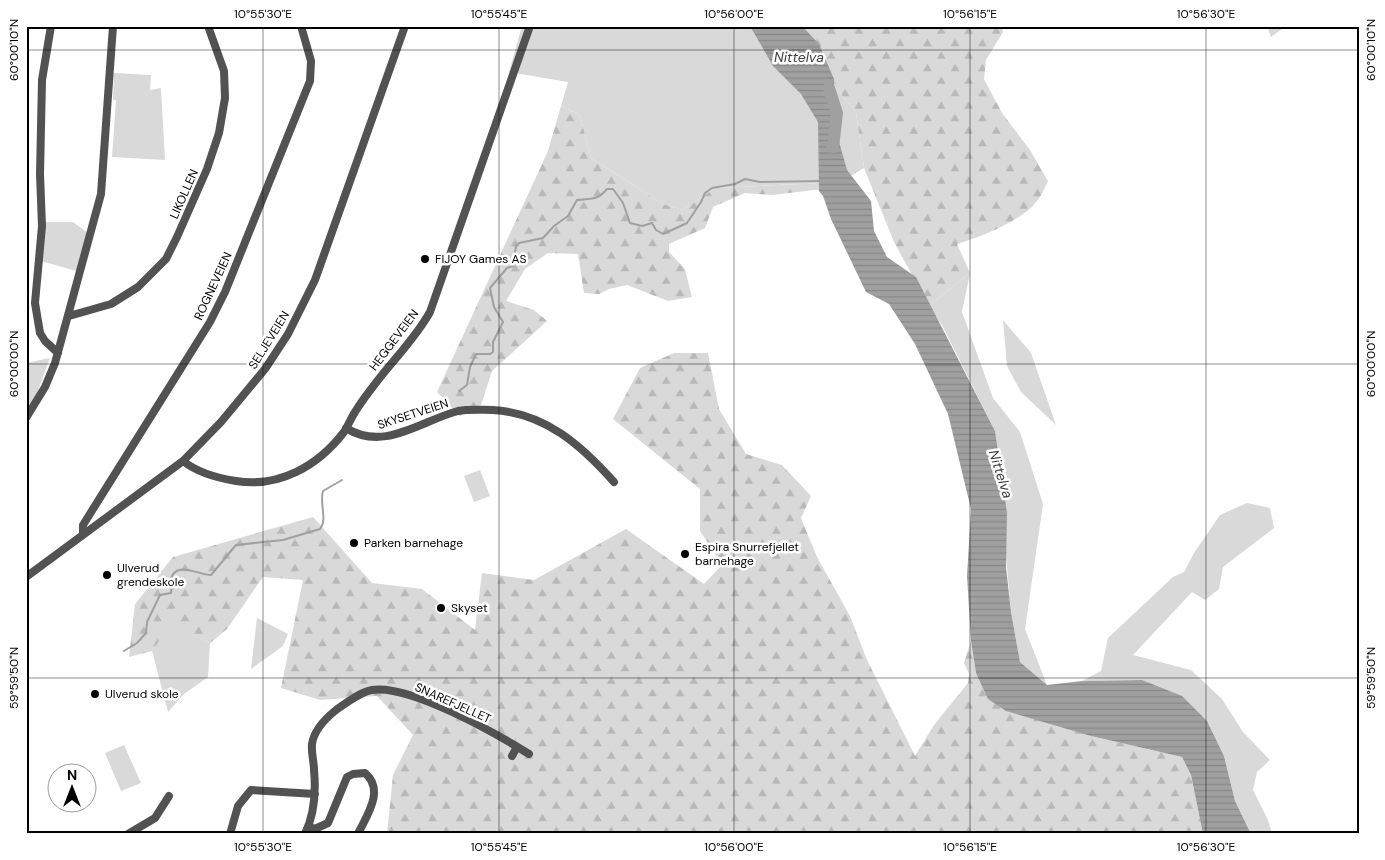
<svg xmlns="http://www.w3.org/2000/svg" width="1385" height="860" viewBox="0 0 1385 860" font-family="'DM Sans',sans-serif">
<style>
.green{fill:#d9d9d9}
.forest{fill:url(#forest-firs)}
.water{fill:url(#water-rules)}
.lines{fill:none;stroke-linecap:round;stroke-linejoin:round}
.stream{stroke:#a0a0a0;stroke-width:2}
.river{stroke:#a0a0a0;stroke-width:12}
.minor{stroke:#525252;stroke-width:8}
.ticks{fill:none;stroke:#000;stroke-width:1;stroke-opacity:0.45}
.poi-dot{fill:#000;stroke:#fff;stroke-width:2}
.labels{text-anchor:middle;stroke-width:5;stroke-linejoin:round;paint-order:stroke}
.street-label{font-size:12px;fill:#000;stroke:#fff}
.poi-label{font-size:12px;fill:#000;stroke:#fff;text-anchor:start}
.water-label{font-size:14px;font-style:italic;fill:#414141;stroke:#fff}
.neatline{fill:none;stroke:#000;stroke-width:2}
.ticks-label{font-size:12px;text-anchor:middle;fill:#000}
</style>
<defs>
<pattern id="forest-firs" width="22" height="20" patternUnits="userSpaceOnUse" patternTransform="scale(1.25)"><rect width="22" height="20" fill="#d9d9d9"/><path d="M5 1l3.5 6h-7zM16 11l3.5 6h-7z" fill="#b8b8b8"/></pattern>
<pattern id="water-rules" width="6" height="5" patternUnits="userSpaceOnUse" patternTransform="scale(1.25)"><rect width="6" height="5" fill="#a0a0a0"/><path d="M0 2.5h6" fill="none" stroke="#888"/></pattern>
</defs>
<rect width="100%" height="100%" fill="#fff"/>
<path class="green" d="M 522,26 L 777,26 L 824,74 L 856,112 L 864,168 L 841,182 L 715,188 L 683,210 L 663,204 L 591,158 L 580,115 L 561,106 L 568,82 L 509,72 Z
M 1267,26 L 1286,26 L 1271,37 Z
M 114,73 L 151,75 L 150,90 L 161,88 L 165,160 L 112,157 L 116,100 L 113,100 Z
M 46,222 L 73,222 L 91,235 L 80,272 L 41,261 Z
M 970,273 L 962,312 L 993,398 L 1020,432 L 1043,504 L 1025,629 L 1047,685 L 1020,662 L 1011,612 L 995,431 L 942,325 L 929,306 Z
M 1003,320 L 1031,353 L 1056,425 L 1021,392 L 1007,366 Z
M 50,358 L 34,401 L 26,411 L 26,363 Z
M 480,470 L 490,496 L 474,502 L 464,476 Z
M 1247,503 L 1270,508 L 1274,528 L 1223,567 L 1219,589 L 1205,600 L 1192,592 L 1133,655 L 1191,670 L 1222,699 L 1243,732 L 1270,760 L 1257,772 L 1253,790 L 1268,820 L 1272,834 L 1251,834 L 1235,801 L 1224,756 L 1207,721 L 1142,680 L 1082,681 L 1101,671 L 1108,638 L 1173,577 L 1184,572 L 1194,553 L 1220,515 Z
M 257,618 L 288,634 L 283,646 L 251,669 Z
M 170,623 L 210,643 L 208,677 L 184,694 L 168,712 L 152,651 Z
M 124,745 L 141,783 L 121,791 L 105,753 Z"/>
<path class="forest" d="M 777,26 L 1002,26 L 1003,32 L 986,60 L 984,79 L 1002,113 L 1030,150 L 1048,181 C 1045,187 1042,195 1037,201 C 1022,221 980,237 957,244 L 970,273 L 929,306 L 894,242 L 864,168 L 856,112 L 824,74 Z
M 561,106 L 580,115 L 591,158 L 663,204 L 683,210 L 715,188 L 841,182 L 823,189 L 772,195 L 745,193 L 713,207 L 705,228 L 669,244 L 669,252 L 685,269 L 692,297 L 668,301 L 627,285 L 609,289 L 599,294 L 584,293 L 578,254 L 548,253 L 525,269 L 506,301 L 534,310 L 547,321 L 492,371 L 481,405 L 460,416 L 437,392 L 548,151 Z
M 674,353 L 708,353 L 719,409 L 746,454 L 782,465 L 811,496 L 801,518 L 817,557 L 850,616 L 867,660 L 915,756 L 934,725 L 968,683 L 969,674 L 964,663 L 971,641 L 976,673 L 1091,736 L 1182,757 L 1191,775 L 1203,834 L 387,834 L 393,775 L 413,735 L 377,696 L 320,700 L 281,688 L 303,580 L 263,577 L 227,629 L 210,643 L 171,624 L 152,651 L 129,657 L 135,604 L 173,557 L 313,517 L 372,583 L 422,589 L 475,630 L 482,573 L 534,580 L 626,529 L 704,584 L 722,565 L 700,531 L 700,489 L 613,419 L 640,368 Z"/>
<path class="water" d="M 750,26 L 802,26 L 819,44 L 834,79 L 834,124 L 847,170 L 871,201 L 874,231 L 887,257 L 916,277 L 995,431 L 1007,513 L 1006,567 L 1011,612 L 1020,662 L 1047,685 L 1082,681 L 1142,680 L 1182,696 L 1207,721 L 1224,756 L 1235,801 L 1251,834 L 1203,834 L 1191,775 L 1182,757 L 1091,736 L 1006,711 L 988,699 L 976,673 L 971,641 L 967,576 L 971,509 L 948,414 L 915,344 L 889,304 L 866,292 L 831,219 L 823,196 L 819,191 L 818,122 L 801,94 L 773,66 Z"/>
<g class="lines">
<path class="stream" d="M 459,391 L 467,385 L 470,367 L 476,354 L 490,354 L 493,352 L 493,342 L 503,322 L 494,307 L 490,288 L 507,268 L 513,266 L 516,246 L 519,243 L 543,238 L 554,226 L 568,216 L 577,200 C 591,198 597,201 607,189 L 613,189 L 623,203 L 630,223 L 642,226 L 652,223 L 656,230 L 663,234 L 687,223 L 701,202 L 705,193 L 712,188 L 735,184 L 745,179 L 760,182 L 820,181
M 124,651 L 137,643 L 146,633 L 147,622 L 160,595 L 171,593 C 172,588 170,581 172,576 C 179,562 199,575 211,575 L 236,545 L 283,540 L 320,529 C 328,519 319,504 323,491 L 342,480"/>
<path class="river" d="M 829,88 L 837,113 L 833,147"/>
<path class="minor" d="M 51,26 L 42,80 L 40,174 L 42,226 L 35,303 L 40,333 L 45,341 L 58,353
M 69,316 L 111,304 L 138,287 L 166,259 L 177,237 L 207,169 L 219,133 L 225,98 L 224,71 L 208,26
M 26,418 L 45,387 L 55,363 L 101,194 L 113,26
M 346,428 C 384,452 420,421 458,411 C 469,409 481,410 493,410 C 545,413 581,445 614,482
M 183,461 C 198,473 217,478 236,481 C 279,488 318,466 344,432 C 348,426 351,418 355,412 C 361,402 368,393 375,384 C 393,360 415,339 430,312 L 530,26
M 83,534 L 83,525 L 210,322 L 225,292 L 310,81 L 311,61 L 301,26
M 26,577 L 183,461 L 221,422 L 265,369 L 288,334 L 315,280 L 405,26
M 512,756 L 517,747
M 307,829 L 317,828 L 328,823 L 347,777 L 353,774 L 365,773 C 385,790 367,815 358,834
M 128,834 L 155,818 L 169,796
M 230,834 L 238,806 L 251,790 L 315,794
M 305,834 C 314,815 316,791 314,770 C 314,762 311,752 312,744 C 314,730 326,718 336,710 C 346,703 360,692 372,690 C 410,684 497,734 529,754"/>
</g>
<path class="ticks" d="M 27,26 L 27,834M 263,26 L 263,834M 499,26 L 499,834M 734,26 L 734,834M 970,26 L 970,834M 1206,26 L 1206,834M 26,50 L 1359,50M 26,364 L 1359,364M 26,678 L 1359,678"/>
<g class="poi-dot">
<circle cx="425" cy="259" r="5"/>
<circle cx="354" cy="543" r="5"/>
<circle cx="685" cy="554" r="5"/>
<circle cx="107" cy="575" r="5"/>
<circle cx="441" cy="608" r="5"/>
<circle cx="95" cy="694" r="5"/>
</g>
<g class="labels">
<g class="street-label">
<text transform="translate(184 194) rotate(-66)" y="4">LIKOLLEN</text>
<text transform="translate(213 286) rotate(-65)" y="4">ROGNEVEIEN</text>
<text transform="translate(269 340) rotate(-58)" y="4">SELJEVEIEN</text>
<text transform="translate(394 340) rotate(-53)" y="4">HEGGEVEIEN</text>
<text transform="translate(413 414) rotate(-18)" y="4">SKYSETVEIEN</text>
<text transform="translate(453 703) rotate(24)" y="4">SNAREFJELLET</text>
</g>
<g class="poi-label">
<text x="435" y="263">FIJOY Games AS</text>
<text x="364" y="547">Parken barnehage</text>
<text x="695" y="551">Espira Snurrefjellet<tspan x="695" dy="14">barnehage</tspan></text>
<text x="117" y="572">Ulverud<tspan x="117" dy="14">grendeskole</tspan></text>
<text x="451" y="612">Skyset</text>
<text x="105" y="698">Ulverud skole</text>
</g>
<g class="water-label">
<text x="799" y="62">Nittelva</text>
<text transform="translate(1001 474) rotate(72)" y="5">Nittelva</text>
</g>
</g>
<rect width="1385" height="860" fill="none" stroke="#ffffff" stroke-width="55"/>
<g transform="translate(72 788)"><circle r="24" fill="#ffffff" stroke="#999999"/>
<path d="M0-4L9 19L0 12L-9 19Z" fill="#000000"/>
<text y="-8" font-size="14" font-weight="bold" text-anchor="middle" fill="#000000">N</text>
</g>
<rect x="28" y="28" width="1330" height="804" class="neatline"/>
<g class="ticks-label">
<text x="263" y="18">10°55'30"E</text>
<text x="499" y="18">10°55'45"E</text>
<text x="734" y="18">10°56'00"E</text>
<text x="970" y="18">10°56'15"E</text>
<text x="1206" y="18">10°56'30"E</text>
<text transform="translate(14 50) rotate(-90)" y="4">60°00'10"N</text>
<text transform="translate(1371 50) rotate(-90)" y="4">60°00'10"N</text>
<text transform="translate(14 364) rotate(-90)" y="4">60°00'00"N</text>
<text transform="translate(1371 364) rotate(-90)" y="4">60°00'00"N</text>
<text transform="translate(14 678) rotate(-90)" y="4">59°59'50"N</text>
<text transform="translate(1371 678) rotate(-90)" y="4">59°59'50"N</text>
<text x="263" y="851">10°55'30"E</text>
<text x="499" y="851">10°55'45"E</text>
<text x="734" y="851">10°56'00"E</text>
<text x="970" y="851">10°56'15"E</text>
<text x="1206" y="851">10°56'30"E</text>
</g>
</svg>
